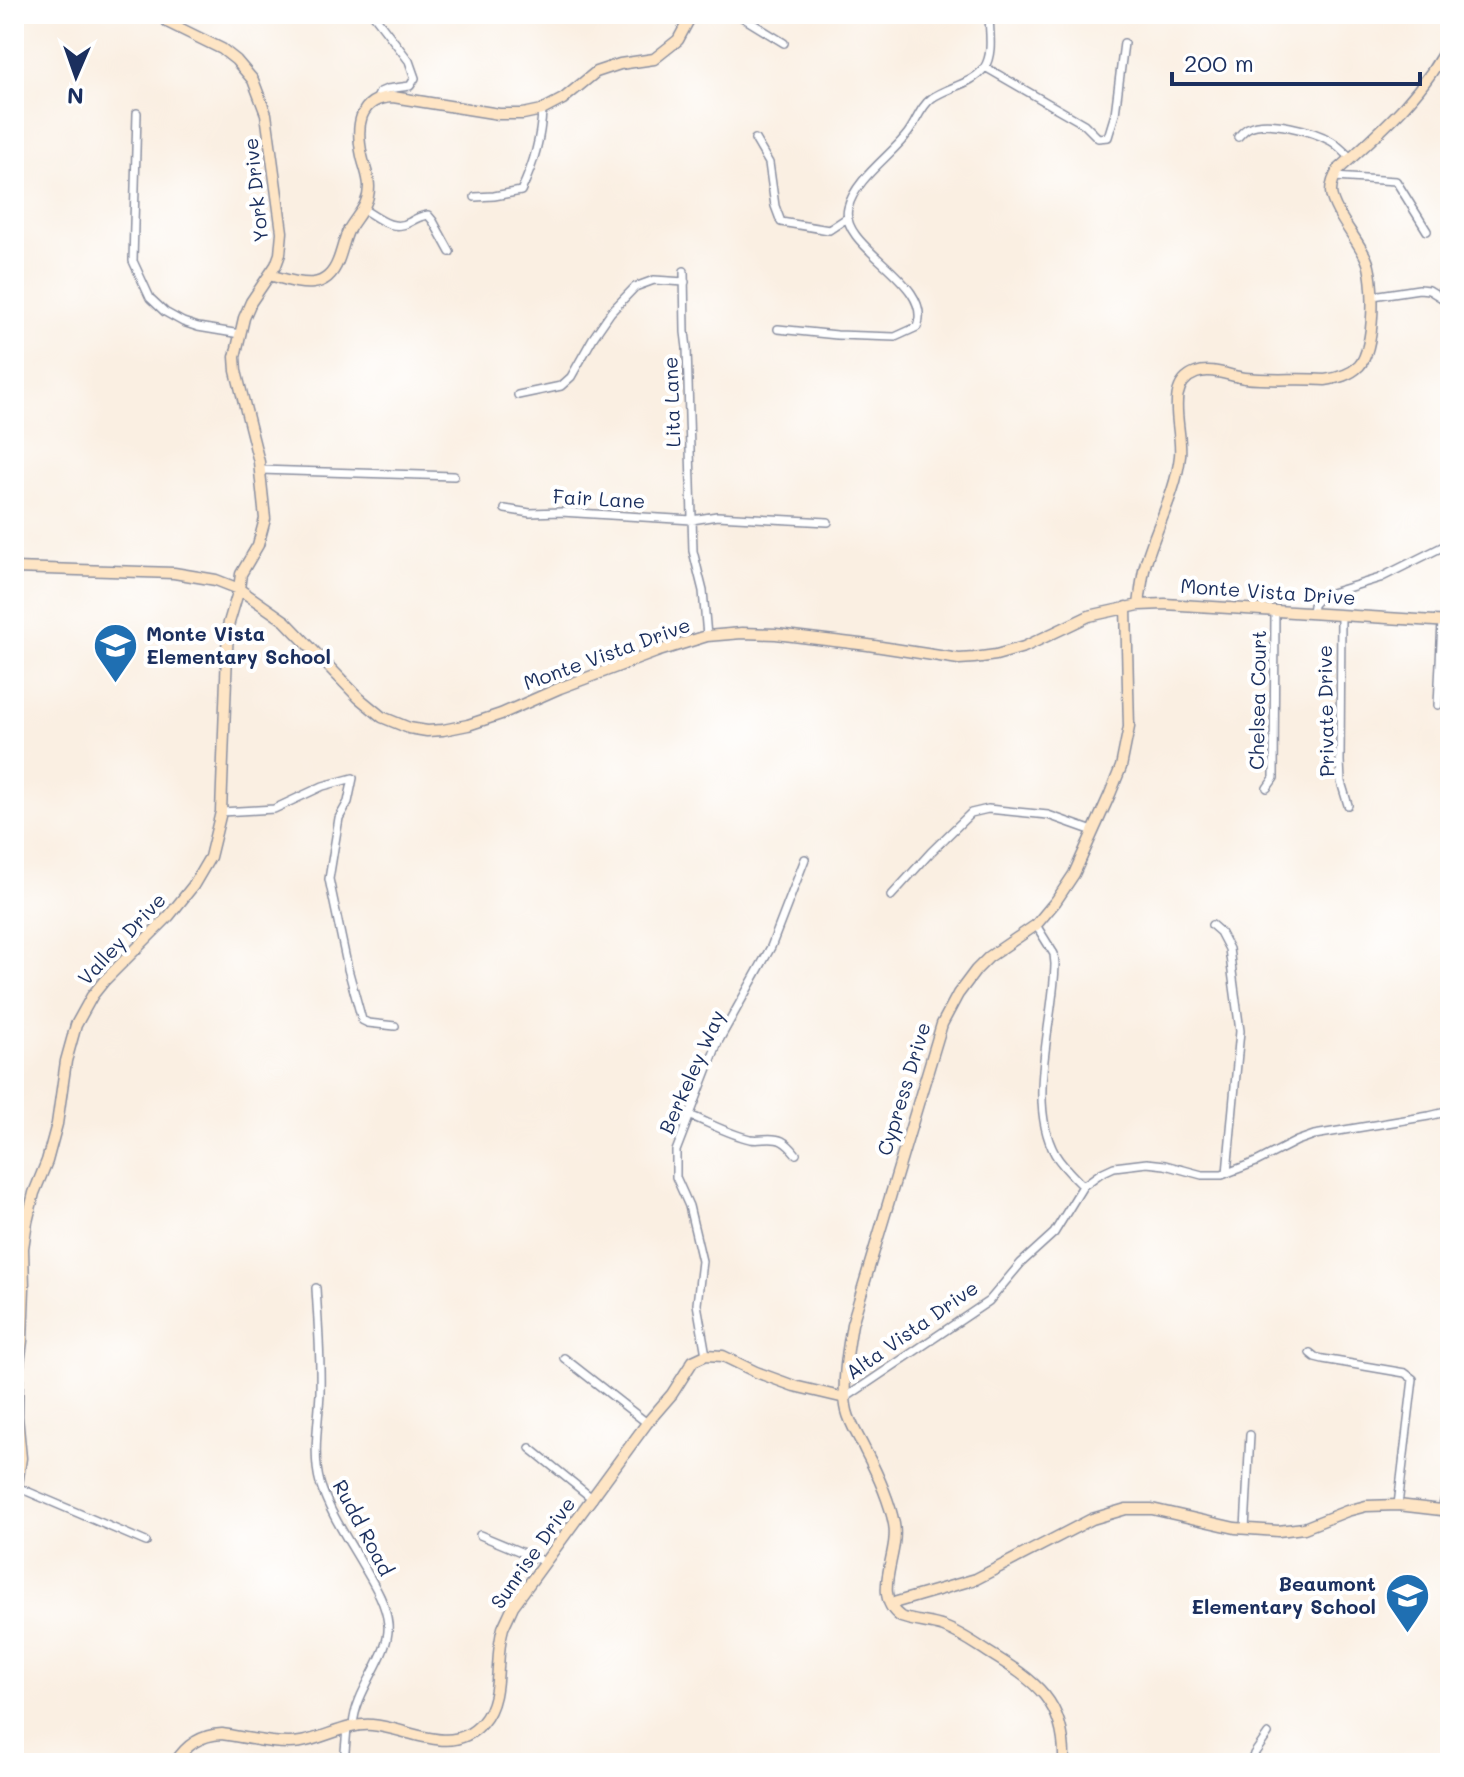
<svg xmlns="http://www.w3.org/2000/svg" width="1464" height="1777" viewBox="0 0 1464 1777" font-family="Mali,sans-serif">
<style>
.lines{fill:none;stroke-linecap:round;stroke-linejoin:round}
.street-casing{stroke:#8a8fa0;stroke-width:10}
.secondary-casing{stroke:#8a8fa0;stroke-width:13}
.street{stroke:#fff;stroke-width:7}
.secondary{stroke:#fee5c5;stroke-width:10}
.labels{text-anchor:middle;stroke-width:8;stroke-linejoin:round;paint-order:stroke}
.street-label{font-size:20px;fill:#1b2f5e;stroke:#fff}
.poi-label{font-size:20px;font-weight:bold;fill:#1b2f5e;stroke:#fff;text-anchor:start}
</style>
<rect width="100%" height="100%" fill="#fff"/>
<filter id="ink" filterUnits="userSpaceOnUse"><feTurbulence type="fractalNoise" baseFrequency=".0125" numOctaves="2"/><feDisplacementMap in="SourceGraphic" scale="16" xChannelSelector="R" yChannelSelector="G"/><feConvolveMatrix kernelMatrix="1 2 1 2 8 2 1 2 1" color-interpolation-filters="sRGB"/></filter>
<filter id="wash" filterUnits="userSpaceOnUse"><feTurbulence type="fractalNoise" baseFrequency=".006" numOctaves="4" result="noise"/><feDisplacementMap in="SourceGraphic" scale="32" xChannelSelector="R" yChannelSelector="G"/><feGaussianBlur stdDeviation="1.8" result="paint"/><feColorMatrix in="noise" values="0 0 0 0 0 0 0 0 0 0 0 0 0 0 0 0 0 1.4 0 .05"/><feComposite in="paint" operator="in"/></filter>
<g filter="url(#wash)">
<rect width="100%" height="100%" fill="#faefe2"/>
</g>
<g filter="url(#ink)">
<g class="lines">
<defs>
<path id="street" d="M 373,14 L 409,61 L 415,78 L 410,86 L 387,89 L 380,92 L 376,101
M 737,14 L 784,43
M 985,67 L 1084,124 L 1098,138 L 1108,137 L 1115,114 L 1124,43
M 137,113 L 133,261 L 150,298 L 165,312 L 183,322 L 198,327 L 240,334
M 1238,137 C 1241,134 1244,130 1248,128 C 1266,118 1314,131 1331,141 C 1338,145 1344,152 1351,158
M 755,139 L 769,163 L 775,206 L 781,222 L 829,230 L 847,218
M 1334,177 L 1396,181 L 1427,231
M 475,197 L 494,196 L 521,191 C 533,166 541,137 542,110
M 363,209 C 378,218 393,232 410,222 C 417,218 420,216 428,215 L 433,221 L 450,252
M 684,271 L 685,332 L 687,348 L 693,551 L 703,591 L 707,636
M 1373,296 L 1419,289 L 1429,290 L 1450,303
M 778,329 L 837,335 L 895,337 L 917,327 C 935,282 838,248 848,208 C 855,179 891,156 908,133 C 917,121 920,107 932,98 C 947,87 973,84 984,68 C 994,54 989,30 989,14
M 518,395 L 561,386 L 571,377 L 593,338 L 611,312 L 635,287 L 654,280 L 685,282
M 260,470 L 454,476
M 505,509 L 530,513 L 561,512 L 692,520 L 717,516 L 828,522
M 1312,613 L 1313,605 L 1321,596 L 1380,578 L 1450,543
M 1341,615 L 1340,761 L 1341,782 L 1348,805
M 1438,705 L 1442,621
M 1267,788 L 1274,778 L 1275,610
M 221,812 L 274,809 L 323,786 L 353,778 L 348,802 L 339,818 L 329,879 L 348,969 L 362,1020 L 368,1023 L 395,1026
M 891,896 L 931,852 L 971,813 L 988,809 L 1048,815 L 1093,831
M 1036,925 L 1054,954 L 1055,964 C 1054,1022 1026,1102 1055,1154 C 1062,1166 1073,1176 1083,1186
M 1212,925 L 1220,932 L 1229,949 L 1240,1031 L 1227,1173
M 689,1115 C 709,1123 729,1134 750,1139 C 761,1141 772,1136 782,1141 C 788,1144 792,1149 796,1154
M 316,1288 C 318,1323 321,1358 320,1392 C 319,1421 312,1454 320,1483 C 330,1514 349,1541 365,1569 C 375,1586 386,1604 388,1624 C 391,1656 355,1689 353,1726
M 1310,1353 L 1315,1357 L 1323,1359 L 1405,1373 L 1413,1379 L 1398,1505
M 706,1355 L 697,1304 L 702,1261 L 689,1206 L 676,1177 L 676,1151 L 718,1042 L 771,947 L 805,859
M 564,1358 L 647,1423
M 845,1398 L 989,1301 L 1021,1263 L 1054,1233 L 1083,1186 L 1101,1173 L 1114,1167 L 1147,1163 L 1165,1165 L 1202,1175 L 1222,1175 L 1256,1162 L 1297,1141 L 1314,1135 L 1429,1116 L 1450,1111
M 530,1448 L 593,1499
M 17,1487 L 146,1542
M 1442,1509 L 1450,1479
M 1245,1529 L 1250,1435
M 480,1535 L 545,1562
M 344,1763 L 347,1728
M 1251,1763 L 1254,1754 L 1268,1734"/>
<path id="secondary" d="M 269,275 C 296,282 325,295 338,261 C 342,251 344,240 348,231 C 357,215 369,206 369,187 C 369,176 364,166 362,156 C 356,128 357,98 393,97 L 499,114 L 523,114 L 542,110 L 563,99 L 596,72 L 620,64 L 654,59 L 678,40 L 692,14
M 14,568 L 174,573 L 216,580 L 239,589 L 285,621 L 359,698 L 382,717 L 409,728 L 427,731 L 443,730 L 468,725 L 501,714 L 560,688 L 659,651 L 707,636 L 742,633 L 776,634 L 868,645 L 959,659 L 974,658 L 996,655 L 1024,647 L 1089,616 L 1139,605 L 1165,604 L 1450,622
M 1139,605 C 1141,590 1142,576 1146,562 C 1156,527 1176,493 1180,456 C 1183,429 1163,385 1196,373 C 1212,367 1229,376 1245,378 C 1271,381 1299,378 1325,380 C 1338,378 1350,375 1359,366 C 1375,349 1376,278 1366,258 C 1358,240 1332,210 1331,192 C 1331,184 1335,175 1339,169 C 1381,131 1426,92 1450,40
M 14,1505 L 21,1458 L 17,1416 L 18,1371 L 22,1341 L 24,1288 L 23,1248 L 27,1222 L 34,1193 L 47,1161 L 57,1124 L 66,1061 L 76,1025 L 92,996 L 104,981 L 169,916 L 193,886 L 210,857 L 221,812 L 228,626 L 239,589 L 241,574 L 258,545 L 265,519 L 259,462 L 236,371 L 235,357 L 244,318 L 251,302 L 276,265 L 280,254 L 282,232 L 266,114 L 253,80 L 236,60 L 222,49 L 169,23 L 159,14
M 890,1604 L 976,1579 L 1092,1519 L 1126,1509 L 1152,1509 L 1235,1528 L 1278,1531 L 1304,1528 L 1347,1511 L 1366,1506 L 1398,1505 L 1450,1511
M 175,1763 C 186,1745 200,1735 222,1734 C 243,1737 280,1746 301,1742 C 325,1738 348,1723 372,1725 C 409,1728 452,1758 482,1723 C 504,1698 494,1658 503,1628 C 506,1621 510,1613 513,1606 L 647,1423 L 672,1394 L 693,1361 L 706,1355 L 723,1356 L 756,1372 L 794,1386 L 845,1398
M 1064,1763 C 1066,1701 1035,1681 988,1652 C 974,1643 960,1633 944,1627 C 930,1622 915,1622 901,1617 C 870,1595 900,1555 894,1524 C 889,1498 877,1473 865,1450 C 859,1437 850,1424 847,1411 C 841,1387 848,1348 852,1324 L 942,1024 L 958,994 L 976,970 L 989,957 L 1036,925 L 1056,901 L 1074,874 L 1110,794 L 1121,767 L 1129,727 L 1126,607"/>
</defs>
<use href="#street" class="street-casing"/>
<use href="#secondary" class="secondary-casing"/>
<use href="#street" class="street"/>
<use href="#secondary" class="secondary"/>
</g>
</g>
<defs>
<symbol id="school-pin" viewBox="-11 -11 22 30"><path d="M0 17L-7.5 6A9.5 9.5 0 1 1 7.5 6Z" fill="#1f6fb2" stroke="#fff"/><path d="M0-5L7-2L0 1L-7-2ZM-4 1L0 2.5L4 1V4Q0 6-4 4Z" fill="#fff"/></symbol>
</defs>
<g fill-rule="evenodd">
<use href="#school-pin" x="90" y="620" width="51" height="69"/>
<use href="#school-pin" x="1382" y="1570" width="51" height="69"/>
</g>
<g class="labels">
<g class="street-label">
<text transform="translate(256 190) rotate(-96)" y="7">York Drive</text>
<text transform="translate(672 402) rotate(-92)" y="7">Lita Lane</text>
<text transform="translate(599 499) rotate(3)" y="7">Fair Lane</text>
<text transform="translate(1268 592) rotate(4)" y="7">Monte Vista Drive</text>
<text transform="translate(607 654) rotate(-20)" y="7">Monte Vista Drive</text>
<text transform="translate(1258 700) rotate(-89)" y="7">Chelsea Court</text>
<text transform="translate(1326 711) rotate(-91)" y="7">Private Drive</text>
<text transform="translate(122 939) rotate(-47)" y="7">Valley Drive</text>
<text transform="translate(692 1072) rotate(-66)" y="7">Berkeley Way</text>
<text transform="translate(904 1089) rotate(-73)" y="7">Cypress Drive</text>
<text transform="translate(912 1330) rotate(-35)" y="7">Alta Vista Drive</text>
<text transform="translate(363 1528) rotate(62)" y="7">Rudd Road</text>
<text transform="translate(533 1553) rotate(-55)" y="7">Sunrise Drive</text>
</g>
<g class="poi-label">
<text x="146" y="641">Monte Vista<tspan x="146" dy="23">Elementary School</tspan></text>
<text x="1376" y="1591" text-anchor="end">Beaumont<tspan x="1376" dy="23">Elementary School</tspan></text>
</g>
</g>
<rect width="1464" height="1777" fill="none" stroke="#fff" stroke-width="48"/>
<g transform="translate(76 76) rotate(182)" stroke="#ffffff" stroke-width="6" paint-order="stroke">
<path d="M0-6L14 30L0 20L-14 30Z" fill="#1b2f5e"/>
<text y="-12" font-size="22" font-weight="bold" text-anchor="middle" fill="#1b2f5e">N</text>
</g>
<path d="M1172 72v12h248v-12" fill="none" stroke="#1b2f5e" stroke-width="4"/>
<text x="1184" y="72" font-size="24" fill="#1b2f5e" stroke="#ffffff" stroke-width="6" paint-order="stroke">200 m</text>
</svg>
